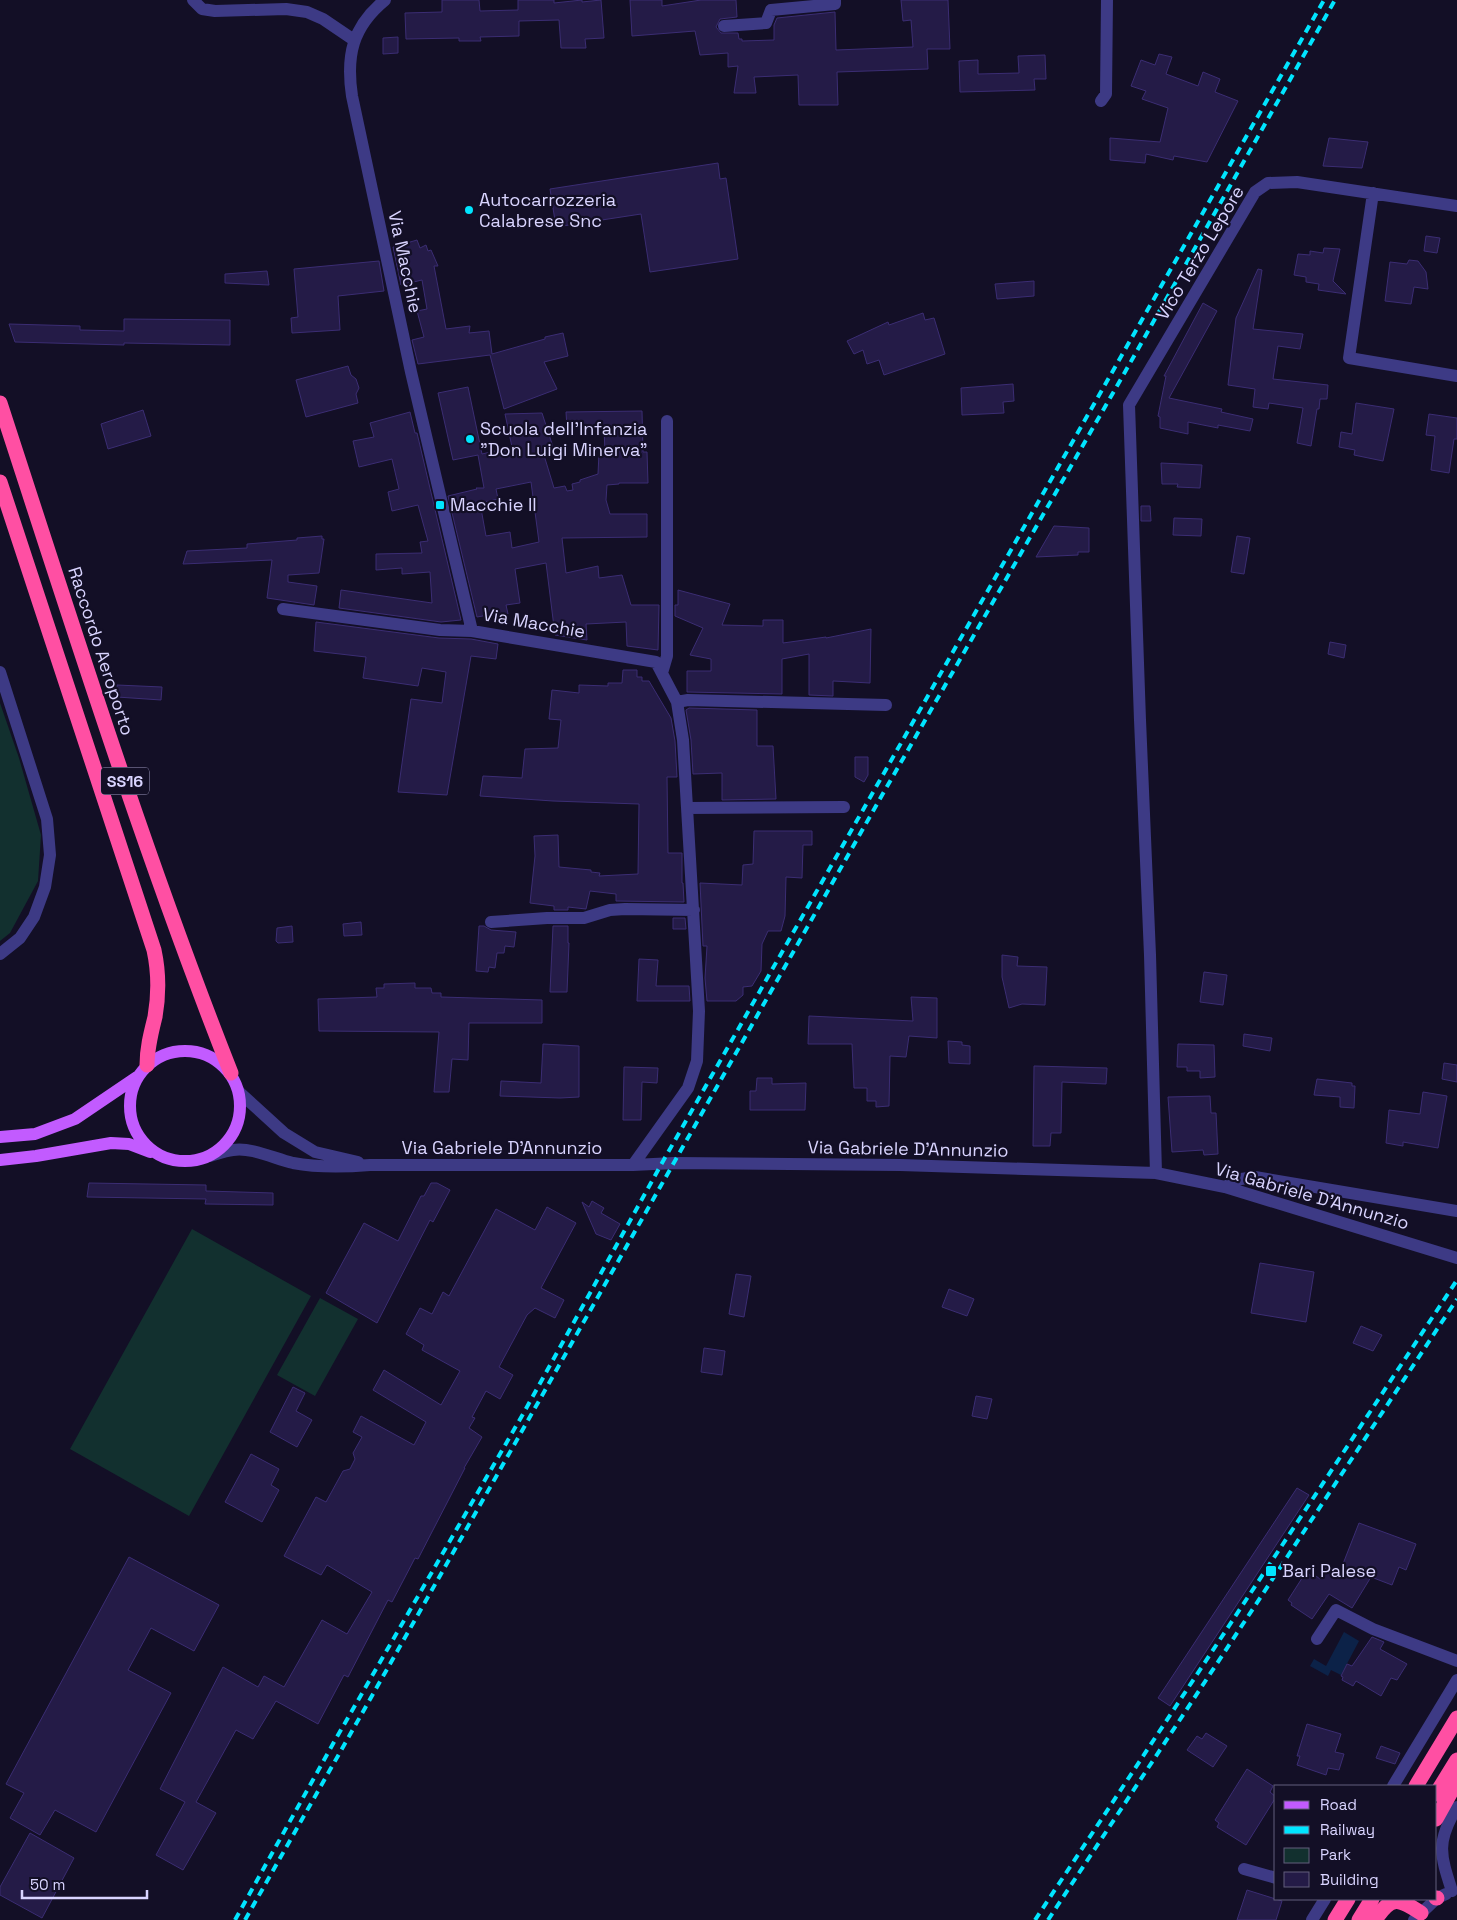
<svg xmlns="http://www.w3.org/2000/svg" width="1457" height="1920" viewBox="0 0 1457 1920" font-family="'Space Grotesk',sans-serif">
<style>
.green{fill:#12302f}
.water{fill:#0c2248}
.building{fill:#241b47;stroke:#3b2d73;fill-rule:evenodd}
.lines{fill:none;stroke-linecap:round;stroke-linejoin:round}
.minor{stroke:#3d3a85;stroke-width:12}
.major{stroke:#c25bff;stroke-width:12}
.highway{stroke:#ff4fa3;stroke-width:15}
.rail{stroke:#00e5ff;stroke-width:4;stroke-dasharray:8 6;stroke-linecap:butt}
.poi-dot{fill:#00e5ff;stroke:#130f26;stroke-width:2}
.labels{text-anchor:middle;stroke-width:4.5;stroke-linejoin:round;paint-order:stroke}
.shield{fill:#130f26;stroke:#9e99be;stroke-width:1}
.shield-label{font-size:16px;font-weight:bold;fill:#d9d4ff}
.poi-label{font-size:18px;fill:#d9d4ff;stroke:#130f26;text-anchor:start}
.street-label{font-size:18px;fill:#d9d4ff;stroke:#130f26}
</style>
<rect width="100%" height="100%" fill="#130f26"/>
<path class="green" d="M 0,703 L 19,758 L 41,835 L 38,881 L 10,933 L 0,941 Z
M 192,1229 L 311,1296 L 189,1516 L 70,1449 Z
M 320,1298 L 358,1319 L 315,1396 L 277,1375 Z"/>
<path class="water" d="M 1344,1632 L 1359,1641 L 1341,1675 L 1331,1670 L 1328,1676 L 1310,1666 L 1314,1659 L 1326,1666 Z"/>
<path class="building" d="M 442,0 L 479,0 L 480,11 L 518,10 L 518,0 L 554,0 L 554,3 L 582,0 L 582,2 L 601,0 L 604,38 L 585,39 L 586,48 L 561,48 L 559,20 L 519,21 L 519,36 L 480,37 L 481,41 L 459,41 L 459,38 L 406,39 L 405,13 L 442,12 Z
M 630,0 L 662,0 L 662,6 L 701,0 L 736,0 L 737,17 L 720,19 L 716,27 L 721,33 L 738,33 L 739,39 L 742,39 L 742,41 L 774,40 L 774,25 L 777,18 L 835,12 L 836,50 L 913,47 L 911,20 L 903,21 L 901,0 L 948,0 L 950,49 L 927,49 L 928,69 L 837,72 L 838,105 L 799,105 L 798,75 L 754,77 L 756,93 L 734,93 L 738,66 L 728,67 L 728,53 L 700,55 L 695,31 L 632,36 Z
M 398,37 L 398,53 L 383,54 L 383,38 Z
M 1159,54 L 1172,57 L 1166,74 L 1198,86 L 1203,72 L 1220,79 L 1215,92 L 1238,101 L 1207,162 L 1174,156 L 1173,160 L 1146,154 L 1145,163 L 1110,160 L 1110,138 L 1160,142 L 1168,108 L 1142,99 L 1146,91 L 1131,86 L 1141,60 L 1155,65 Z
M 1045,55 L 1046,79 L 1034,79 L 1035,90 L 960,92 L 959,61 L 978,60 L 978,74 L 1019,73 L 1018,56 Z
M 1329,138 L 1368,142 L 1362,168 L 1323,166 Z
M 718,163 L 720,179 L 726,178 L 738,259 L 650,272 L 641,214 L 556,227 L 550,189 Z
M 1426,236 L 1440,238 L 1437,253 L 1424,251 Z
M 417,240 L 420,248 L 426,245 L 428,251 L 431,250 L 438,266 L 434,266 L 446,329 L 470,326 L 469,333 L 489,331 L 492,354 L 545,339 L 545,337 L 563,333 L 568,356 L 544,362 L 557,389 L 504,409 L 490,355 L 418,364 L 412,340 L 424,337 L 417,311 L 427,309 L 422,280 L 401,285 L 393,247 Z
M 1324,248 L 1340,249 L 1333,281 L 1346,294 L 1318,290 L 1319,284 L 1306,282 L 1306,277 L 1294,275 L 1298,254 L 1310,255 L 1310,251 L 1323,253 Z
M 1409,260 L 1418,261 L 1426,272 L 1428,289 L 1414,287 L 1411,304 L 1385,301 L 1390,262 L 1407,264 Z
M 379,261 L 384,291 L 338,296 L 340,330 L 292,333 L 291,318 L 298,317 L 294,269 Z
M 1258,269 L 1262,270 L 1253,329 L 1303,334 L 1300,349 L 1278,346 L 1273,379 L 1328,385 L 1327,399 L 1320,399 L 1319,409 L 1317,409 L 1311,446 L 1297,443 L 1303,408 L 1269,403 L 1268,409 L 1253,407 L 1255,389 L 1228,385 L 1236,318 Z
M 267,271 L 269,285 L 225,283 L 225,274 Z
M 1034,281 L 1034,296 L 997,299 L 995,284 Z
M 1203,303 L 1217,311 L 1169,398 L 1222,409 L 1221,412 L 1253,419 L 1250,431 L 1218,425 L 1218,428 L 1188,422 L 1188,434 L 1160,428 L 1160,417 L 1158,416 L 1166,376 L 1164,376 Z
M 923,313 L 925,320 L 934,318 L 945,354 L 884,375 L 879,360 L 867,364 L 863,350 L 854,354 L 847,341 L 888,322 L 889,325 Z
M 124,319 L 230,320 L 230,345 L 124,343 L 124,345 L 15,342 L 9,324 L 80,326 L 80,330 L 124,331 Z
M 348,366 L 351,375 L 356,379 L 359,388 L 356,394 L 358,403 L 306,417 L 296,380 Z
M 1013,384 L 1014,401 L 1003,402 L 1004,413 L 962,415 L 961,388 Z
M 468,387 L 482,454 L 512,447 L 505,414 L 542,413 L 554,450 L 543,452 L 554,488 L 565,486 L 567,491 L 573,490 L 572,484 L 580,482 L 580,480 L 598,474 L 599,453 L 605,453 L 604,427 L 567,428 L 566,412 L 642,411 L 643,452 L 647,452 L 648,483 L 619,483 L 619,484 L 607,485 L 606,500 L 610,514 L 647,514 L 647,537 L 562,538 L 566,573 L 598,566 L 599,578 L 622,575 L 631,605 L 659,605 L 658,650 L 627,646 L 626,622 L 586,624 L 587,640 L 555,635 L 546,563 L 515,569 L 520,603 L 506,605 L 508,614 L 494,614 L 477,617 L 448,496 L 477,489 L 476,488 L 484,488 L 478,455 L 453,460 L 438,393 ZM 531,482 L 539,542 L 512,548 L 510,532 L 486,536 L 480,503 L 498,499 L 496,489 Z
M 1356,403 L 1394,409 L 1383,461 L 1354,455 L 1355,450 L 1339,447 L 1341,432 L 1352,434 Z
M 143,410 L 151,436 L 108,449 L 101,424 Z
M 410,412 L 415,433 L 417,433 L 461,620 L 441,622 L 339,608 L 341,590 L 432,603 L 430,572 L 402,574 L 402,568 L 376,570 L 376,554 L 422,553 L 420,542 L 428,541 L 418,505 L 392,511 L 388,492 L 399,489 L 392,459 L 359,467 L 353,441 L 374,437 L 370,423 Z
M 1429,414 L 1457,418 L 1457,439 L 1454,439 L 1449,473 L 1431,470 L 1435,436 L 1426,435 Z
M 1161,463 L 1202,465 L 1200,488 L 1177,487 L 1178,484 L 1162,484 Z
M 1141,506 L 1150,506 L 1151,521 L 1141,521 Z
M 1174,518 L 1202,519 L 1201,536 L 1173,535 Z
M 1054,526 L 1089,528 L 1089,552 L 1078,552 L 1078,555 L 1036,557 Z
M 322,536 L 322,539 L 324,539 L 319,573 L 288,575 L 288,582 L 317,586 L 314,605 L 267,598 L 272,560 L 183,564 L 187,551 L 247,548 L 247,544 L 297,540 L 297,538 Z
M 1237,536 L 1250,538 L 1244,574 L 1231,572 Z
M 678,590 L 730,604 L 722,625 L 763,626 L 763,620 L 783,620 L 783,643 L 826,637 L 826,638 L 871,629 L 870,683 L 833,681 L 833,696 L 809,695 L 809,654 L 782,659 L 782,694 L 687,692 L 687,671 L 711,671 L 711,659 L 690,655 L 703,628 L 675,616 L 675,605 L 678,605 Z
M 316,622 L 439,638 L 471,639 L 498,644 L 496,659 L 471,656 L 447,795 L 398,792 L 411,699 L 442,703 L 446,672 L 422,668 L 418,686 L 363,678 L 366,657 L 314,651 Z
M 1330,642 L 1346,645 L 1344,658 L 1328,654 Z
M 623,670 L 637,670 L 637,677 L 642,677 L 642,681 L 649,681 L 671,718 L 675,741 L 677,777 L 667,777 L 668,853 L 682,853 L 682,883 L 683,883 L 684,902 L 616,901 L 616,894 L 590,891 L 586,909 L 568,907 L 568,910 L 554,910 L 554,906 L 530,903 L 535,856 L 534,836 L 558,835 L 559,867 L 591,870 L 591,872 L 600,873 L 599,876 L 638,874 L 639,804 L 553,801 L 480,796 L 483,776 L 522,778 L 525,749 L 558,748 L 561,720 L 549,719 L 552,690 L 579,693 L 579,685 L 608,686 L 608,683 L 622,683 Z
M 117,685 L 162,687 L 161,700 L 117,697 Z
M 689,708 L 757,710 L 757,746 L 773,746 L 776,799 L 722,800 L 722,773 L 693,774 L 691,740 L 686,710 Z
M 855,757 L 868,757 L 868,775 L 864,782 L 855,777 Z
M 754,831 L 812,831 L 812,845 L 803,845 L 802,878 L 786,877 L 785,916 L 781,931 L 768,931 L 762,944 L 761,971 L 752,986 L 743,987 L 743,995 L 736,1001 L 707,1001 L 705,978 L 707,946 L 703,946 L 700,883 L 742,885 L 743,865 L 753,864 Z
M 673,918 L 685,918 L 686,929 L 673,929 Z
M 361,922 L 362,935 L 344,936 L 343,924 Z
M 292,926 L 293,942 L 278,943 L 276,941 L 277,928 Z
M 479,926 L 484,926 L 491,930 L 516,932 L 514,947 L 505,946 L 504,953 L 497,953 L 495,968 L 489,967 L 488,972 L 476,971 Z
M 553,926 L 568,926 L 568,943 L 569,943 L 567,992 L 550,992 Z
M 1002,955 L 1018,957 L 1017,966 L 1047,967 L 1045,1005 L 1022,1004 L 1009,1008 L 1002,977 Z
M 639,959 L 658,960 L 656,986 L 689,986 L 690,1001 L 637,1001 Z
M 1204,972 L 1227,975 L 1223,1005 L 1200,1002 Z
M 415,983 L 415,988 L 431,988 L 432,993 L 441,993 L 441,997 L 542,1000 L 542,1023 L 469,1023 L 468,1060 L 452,1059 L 449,1092 L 434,1092 L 439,1032 L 319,1031 L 318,999 L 377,997 L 376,988 L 384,988 L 384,984 Z
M 911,997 L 937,998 L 937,1038 L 909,1036 L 906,1057 L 890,1056 L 889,1106 L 876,1107 L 876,1101 L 867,1101 L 867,1088 L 854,1088 L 852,1044 L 808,1044 L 809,1016 L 913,1021 Z
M 1244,1034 L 1272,1038 L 1270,1051 L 1243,1046 Z
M 948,1041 L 962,1042 L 962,1045 L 970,1046 L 970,1064 L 949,1063 Z
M 543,1044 L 579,1046 L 579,1097 L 560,1098 L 500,1096 L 501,1081 L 541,1083 Z
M 1178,1044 L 1214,1045 L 1215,1077 L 1200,1078 L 1200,1071 L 1187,1071 L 1187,1067 L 1177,1067 Z
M 1444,1063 L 1457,1065 L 1457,1082 L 1442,1079 Z
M 1034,1066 L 1107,1068 L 1106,1084 L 1062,1082 L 1061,1133 L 1051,1133 L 1050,1146 L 1033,1146 Z
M 624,1067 L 658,1068 L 657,1083 L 642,1082 L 641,1120 L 623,1120 Z
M 757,1078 L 772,1078 L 772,1084 L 806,1083 L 805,1110 L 750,1110 L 750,1091 L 756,1091 Z
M 1317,1079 L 1352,1083 L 1352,1086 L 1355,1086 L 1354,1108 L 1340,1107 L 1340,1097 L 1314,1095 Z
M 1423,1092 L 1447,1096 L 1438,1148 L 1403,1142 L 1403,1146 L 1386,1143 L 1389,1110 L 1420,1114 Z
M 1210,1096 L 1211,1113 L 1216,1113 L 1218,1154 L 1204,1155 L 1203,1150 L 1172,1152 L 1168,1097 Z
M 89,1183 L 206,1185 L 206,1191 L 273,1193 L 273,1205 L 205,1204 L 206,1199 L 87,1197 Z
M 431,1183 L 437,1183 L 450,1190 L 433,1222 L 430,1220 L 377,1323 L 326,1293 L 364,1223 L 398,1241 L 421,1196 L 424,1196 Z
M 592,1201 L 604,1208 L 601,1213 L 620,1224 L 611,1240 L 596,1234 L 582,1202 L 589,1207 Z
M 547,1207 L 576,1223 L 541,1288 L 564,1300 L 555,1318 L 535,1308 L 527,1315 L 499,1367 L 513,1375 L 500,1399 L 486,1391 L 472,1417 L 475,1418 L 469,1428 L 482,1437 L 464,1468 L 465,1468 L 418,1559 L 415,1558 L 392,1602 L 388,1600 L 348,1677 L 344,1675 L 318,1724 L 276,1701 L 253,1739 L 236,1730 L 196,1802 L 216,1813 L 183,1870 L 156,1855 L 185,1802 L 160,1789 L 223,1667 L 258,1687 L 264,1676 L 284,1687 L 322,1620 L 347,1634 L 372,1592 L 327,1565 L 321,1575 L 284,1556 L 316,1497 L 326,1502 L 343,1471 L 350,1469 L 355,1459 L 353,1453 L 362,1437 L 353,1432 L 361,1416 L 414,1445 L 426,1422 L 373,1390 L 384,1370 L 441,1405 L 460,1371 L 422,1350 L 424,1345 L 406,1334 L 420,1308 L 432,1314 L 443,1292 L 449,1296 L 496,1209 L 535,1230 Z
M 1260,1263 L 1314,1272 L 1306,1322 L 1251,1313 Z
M 736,1274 L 751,1276 L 744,1317 L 729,1314 Z
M 949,1289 L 974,1299 L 967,1316 L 942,1307 Z
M 1361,1326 L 1382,1335 L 1373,1351 L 1353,1343 Z
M 704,1348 L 725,1351 L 722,1375 L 701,1372 Z
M 293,1387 L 305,1393 L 296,1411 L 312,1420 L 297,1447 L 270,1432 Z
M 976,1396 L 992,1399 L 987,1419 L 972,1416 Z
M 251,1454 L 279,1469 L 271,1485 L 279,1490 L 262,1522 L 225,1502 Z
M 1297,1488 L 1309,1495 L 1170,1706 L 1158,1698 Z
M 1359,1523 L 1416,1544 L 1406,1570 L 1399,1567 L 1392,1585 L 1371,1577 L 1352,1608 L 1329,1594 L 1312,1619 L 1291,1605 L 1292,1603 L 1288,1600 L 1306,1572 L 1311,1576 L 1312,1573 L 1320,1579 L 1327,1566 L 1339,1574 Z
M 129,1557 L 219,1605 L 194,1651 L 151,1628 L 128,1670 L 171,1693 L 96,1832 L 55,1810 L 40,1835 L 10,1818 L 24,1793 L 6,1784 Z
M 1372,1637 L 1384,1642 L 1380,1649 L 1407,1664 L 1397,1680 L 1391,1678 L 1381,1696 L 1356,1681 L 1353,1686 L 1342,1680 L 1343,1677 L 1341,1676 L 1347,1664 L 1352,1666 Z
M 1307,1724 L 1341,1734 L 1335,1752 L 1344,1754 L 1339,1770 L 1328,1768 L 1326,1775 L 1297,1765 L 1300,1756 L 1297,1756 Z
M 1206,1733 L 1227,1746 L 1213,1767 L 1187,1750 L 1197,1736 L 1202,1739 Z
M 1381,1746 L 1400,1753 L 1395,1764 L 1376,1758 Z
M 1247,1769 L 1273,1786 L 1270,1792 L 1276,1797 L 1246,1845 L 1217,1827 L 1219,1823 L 1215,1820 Z
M 30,1833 L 74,1858 L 42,1918 L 0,1895 L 0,1887 Z
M 1247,1890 L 1282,1901 L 1276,1920 L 1237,1920 Z"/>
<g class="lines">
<path class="minor" d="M 193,0 L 202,9 L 215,11 L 286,9 L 307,12 L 323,19 L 354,40
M 385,0 C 352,27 346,56 352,96 L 411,372 L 472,631
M 724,26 L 766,23 L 771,10 L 835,4 L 835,0
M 1101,101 L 1106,94 L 1107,0
M 1373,193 L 1349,358 L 1457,376
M 283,609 L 440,630 L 472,631 L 656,662 L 677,702 L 683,740 L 699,1011 L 697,1061 L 688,1088 L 633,1165
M 0,672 L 47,819 L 50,855 L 45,887 L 34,917 L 20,938 L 0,954
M 662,673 L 667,656 L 667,421
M 677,702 L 688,700 L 886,705
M 687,808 L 844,807
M 491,922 L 547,918 L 584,918 L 610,910 L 625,909 L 694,910
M 239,1092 L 284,1133 L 315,1152 L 358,1162
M 210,1156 C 217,1154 225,1151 233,1150 C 252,1147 275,1159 293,1163 C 319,1168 345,1167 370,1165 L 633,1165 L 674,1163 L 900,1165 L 1156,1173 L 1225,1187 L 1457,1258
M 1156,1173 L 1150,955 L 1140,720 L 1129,405 L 1255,192 L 1268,183 L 1297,182 L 1457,206
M 1225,1187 L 1241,1179 L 1255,1177 L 1457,1211
M 1317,1639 L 1336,1610 L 1373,1629 L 1457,1661
M 1393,1786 L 1457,1680
M 1244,1869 L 1276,1878
M 1452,1891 C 1440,1854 1436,1842 1457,1807
M 1312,1920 L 1325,1899
M 1414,1920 L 1437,1898 L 1446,1894"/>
<path class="major" d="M130 1106a55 55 0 1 1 110 0a55 55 0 1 1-110 0Z
M 0,1137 L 35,1134 L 75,1119 L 137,1077
M 0,1160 L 36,1156 L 111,1143 L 129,1144 L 150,1152"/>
<path class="highway" d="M 0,403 C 73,627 144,853 231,1073
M 0,482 L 154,950 C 159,973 159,994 155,1017 C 151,1033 147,1048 147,1065
M 1416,1786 L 1457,1718
M 1436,1794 L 1457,1760
M 1436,1819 L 1452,1790 L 1457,1778
M 1436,1898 L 1437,1898
M 1335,1920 L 1348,1899
M 1359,1920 L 1372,1899
M 1375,1920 C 1392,1895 1398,1898 1421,1913"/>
<path class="rail" d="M 235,1920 L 334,1742 L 523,1414 L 662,1163 L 1324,0
M 245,1920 L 881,797 L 1125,372 L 1335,0
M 1035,1920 L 1457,1280
M 1048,1920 L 1457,1299"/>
</g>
<g class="poi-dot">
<circle cx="469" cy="210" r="5"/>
<circle cx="470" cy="439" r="5"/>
<rect x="435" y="500" width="10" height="10" rx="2.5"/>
<rect x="1265" y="1565" width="12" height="12" rx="2.5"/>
</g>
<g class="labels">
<rect class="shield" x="101" y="767.5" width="48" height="27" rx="4"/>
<g class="shield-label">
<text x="125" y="787">SS16</text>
</g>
<g class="poi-label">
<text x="479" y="206">Autocarrozzeria<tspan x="479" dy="21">Calabrese Snc</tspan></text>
<text x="480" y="435">Scuola dell'Infanzia<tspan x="480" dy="21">"Don Luigi Minerva"</tspan></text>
<text x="450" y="511">Macchie II</text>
<text x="1282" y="1577">Bari Palese</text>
</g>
<g class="street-label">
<text transform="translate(1200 253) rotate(-59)" y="6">Vico Terzo Lepore</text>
<text transform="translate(405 262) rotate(78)" y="6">Via Macchie</text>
<text transform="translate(534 623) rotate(10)" y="6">Via Macchie</text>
<text transform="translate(101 651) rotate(72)" y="6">Raccordo Aeroporto</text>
<text x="502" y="1154">Via Gabriele D'Annunzio</text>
<text transform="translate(908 1149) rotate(1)" y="6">Via Gabriele D'Annunzio</text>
<text transform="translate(1312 1196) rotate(16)" y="6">Via Gabriele D'Annunzio</text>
</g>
</g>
<rect x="1274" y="1785" width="162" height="115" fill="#130f26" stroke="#625e7d"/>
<rect x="1284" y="1801" width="25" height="8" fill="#c25bff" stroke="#625e7d"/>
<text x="1320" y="1810" font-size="15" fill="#d9d4ff">Road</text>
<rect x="1284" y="1826" width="25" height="8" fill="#00e5ff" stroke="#625e7d"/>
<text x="1320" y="1835" font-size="15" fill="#d9d4ff">Railway</text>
<rect x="1284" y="1848" width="25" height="15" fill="#12302f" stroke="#625e7d"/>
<text x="1320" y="1860" font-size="15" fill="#d9d4ff">Park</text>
<rect x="1284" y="1872" width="25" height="15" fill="#241b47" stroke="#625e7d"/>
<text x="1320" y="1885" font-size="15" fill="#d9d4ff">Building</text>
<path d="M22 1890v8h125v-8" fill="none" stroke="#d9d4ff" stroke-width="2.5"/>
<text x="30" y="1890" font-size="15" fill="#d9d4ff" stroke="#130f26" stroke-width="4" paint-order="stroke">50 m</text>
</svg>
